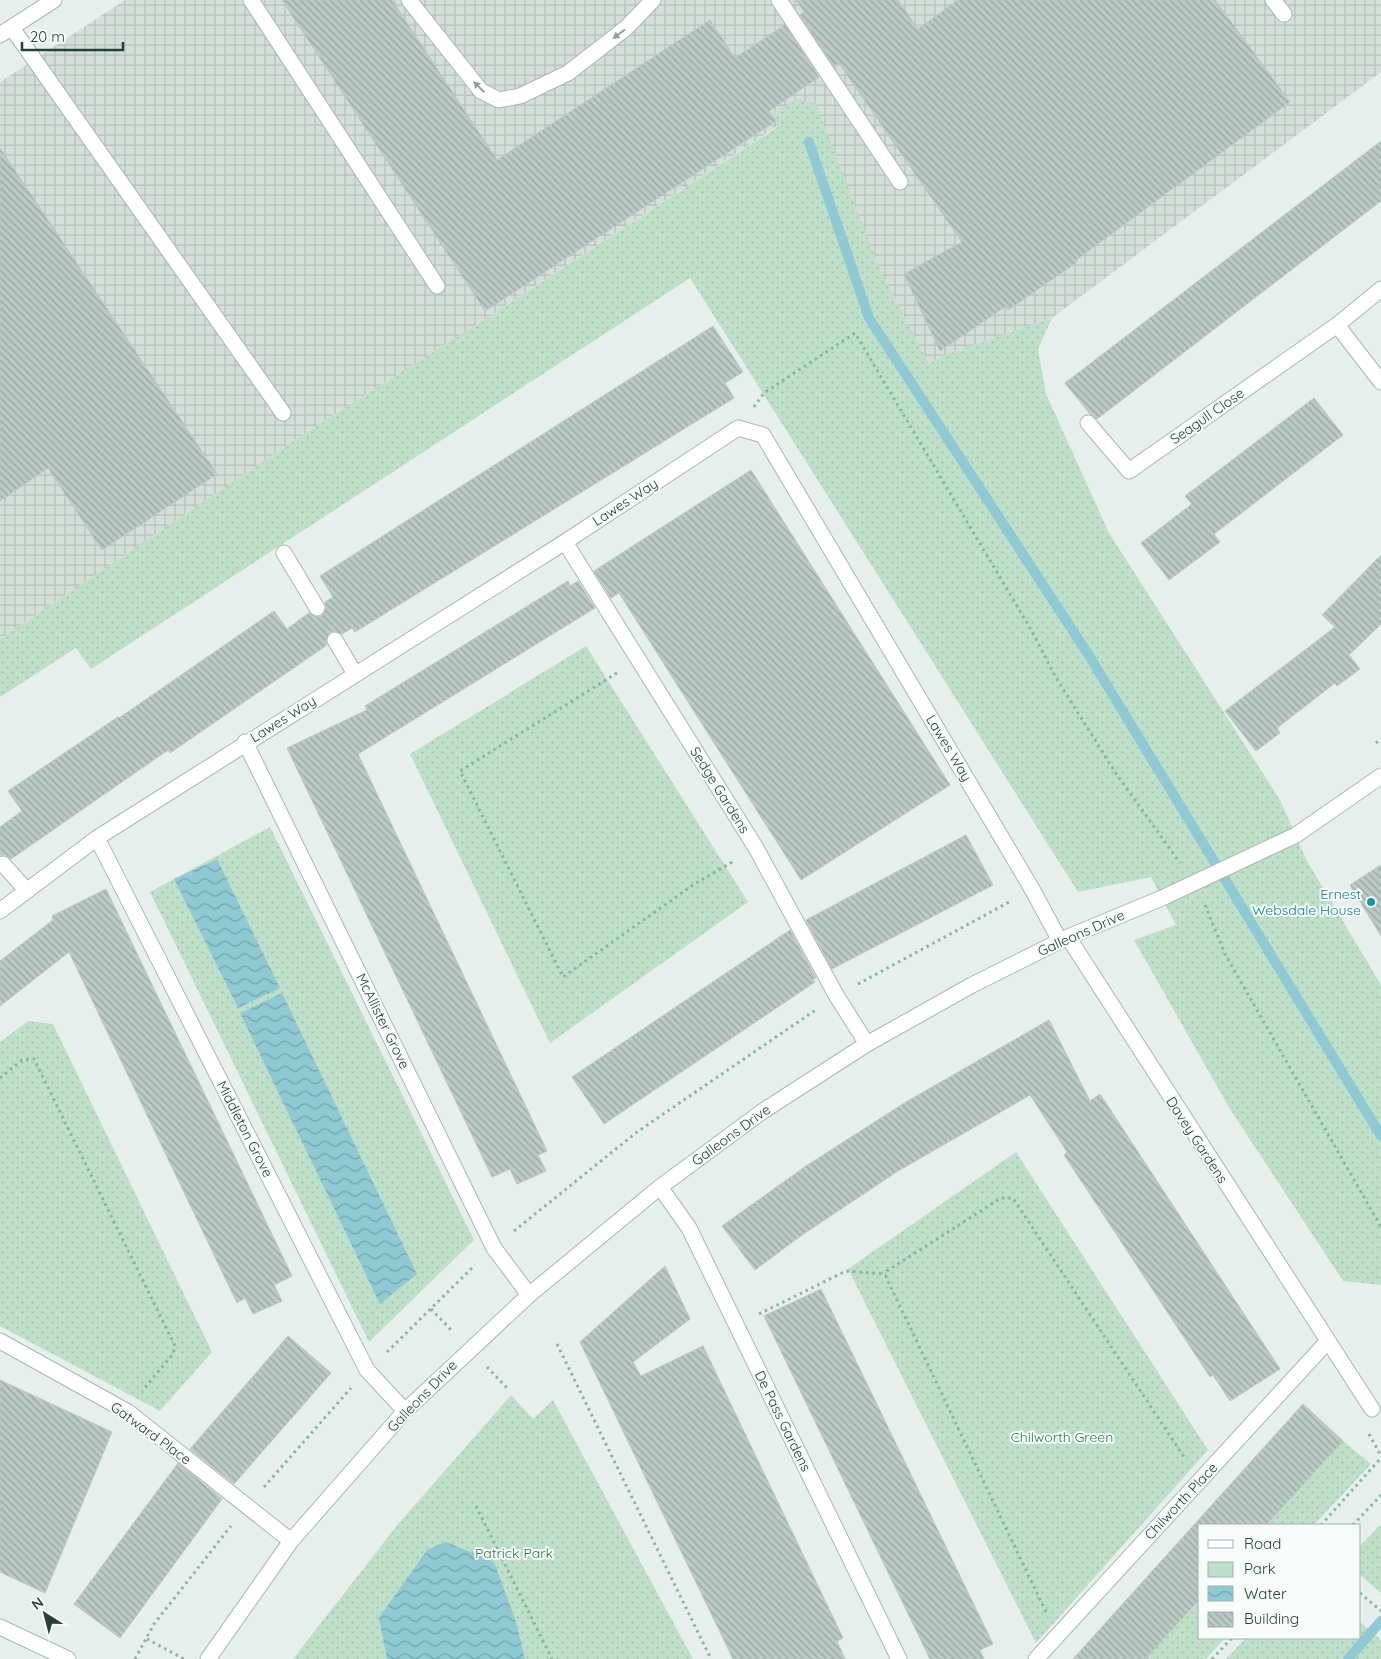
<svg xmlns="http://www.w3.org/2000/svg" width="1381" height="1659" viewBox="0 0 1381 1659" font-family="Quicksand,sans-serif">
<style>
.industrial{fill:url(#industrial-grid)}
.green{fill:url(#green-dots)}
.water{fill:url(#water-waves)}
.lines{fill:none;stroke-linecap:round;stroke-linejoin:round}
.stream{stroke:#8ec9d4;stroke-width:10}
.building{fill:url(#building-back-hatch);stroke:#b8c9c2}
.service-casing{stroke:#a8b8b2;stroke-width:17}
.minor-casing{stroke:#a8b8b2;stroke-width:17}
.path{stroke:#86b3a5;stroke-width:3;stroke-dasharray:2.5 4;stroke-linecap:butt}
.service{stroke:#fff;stroke-width:15}
.minor{stroke:#fff;stroke-width:15}
.minor-bridge-casing{stroke:#a8b8b2;stroke-width:17;stroke-linecap:butt}
.minor-bridge{stroke:#fff;stroke-width:15}
.oneway{fill:#92a09c}
.culture-dot{fill:#0f9aa8;stroke:#f7fbf9;stroke-width:2}
.labels{text-anchor:middle;stroke-width:4;stroke-linejoin:round;paint-order:stroke}
.street-label{font-size:14px;fill:#24423a;stroke:#f7fbf9}
.culture-label{font-size:14px;fill:#0d838f;stroke:#f7fbf9;text-anchor:end}
.park-label{font-size:14px;fill:#2d7a4b;stroke:#f7fbf9}
</style>
<defs>
<pattern id="industrial-grid" width="8" height="8" patternUnits="userSpaceOnUse" patternTransform="scale(1.25)"><rect width="8" height="8" fill="#d4dfda"/><path d="M0 4h8M4 0v8" fill="none" stroke="#b6c1bc"/></pattern>
<pattern id="green-dots" width="8" height="8" patternUnits="userSpaceOnUse" patternTransform="scale(1.25)"><rect width="8" height="8" fill="#bfe0c8"/><path d="M2 2h.1M6 6h.1" fill="none" stroke="#a4c1ad" stroke-width="1.8" stroke-linecap="round"/></pattern>
<pattern id="water-waves" width="16" height="10" patternUnits="userSpaceOnUse" patternTransform="scale(1.25)"><rect width="16" height="10" fill="#8ec9d4"/><path d="M0 5q4-4 8 0t8 0" fill="none" stroke="#74a5ad"/></pattern>
<pattern id="building-back-hatch" width="6" height="6" patternUnits="userSpaceOnUse" patternTransform="scale(1.25)"><rect width="6" height="6" fill="#bbcac4"/><path d="M-1 5l2 2M0 0l6 6M5-1l2 2" fill="none" stroke="#98a6a0"/></pattern>
</defs>
<rect width="100%" height="100%" fill="#e6efeb"/>
<path class="industrial" d="M 125,0 L 1381,0 L 1381,72 L 1052,318 L 942,356 L 929,364 L 881,272 L 865,234 L 779,125 L 490,316 L 307,432 L 0,639 L 0,82 Z"/>
<path class="green" d="M 798,99 L 816,104 L 881,272 L 929,364 L 942,356 L 1052,318 L 1038,349 L 1046,394 L 1109,533 L 1280,800 L 1307,861 L 1381,985 L 1381,1285 L 1343,1281 L 1230,1109 L 1134,940 L 1176,925 L 1151,877 L 1078,892 L 690,278 L 91,669 L 76,648 L 0,697 L 0,639 L 307,432 L 490,316 L 779,126 L 771,114 Z
M 586,646 L 748,902 L 550,1043 L 410,754 Z
M 270,827 L 474,1240 L 369,1342 L 150,892 Z
M 28,1021 L 53,1024 L 212,1352 L 160,1411 L 0,1326 L 0,1042 Z
M 1016,1152 L 1208,1450 L 1036,1643 L 848,1269 Z
M 511,1395 L 533,1419 L 553,1400 L 693,1659 L 293,1659 L 399,1523 Z
M 1343,1441 L 1371,1464 L 1314,1525 L 1266,1525 Z
M 1381,1524 L 1381,1593 L 1360,1575 L 1360,1546 Z
M 1200,1599 L 1200,1638 L 1225,1638 L 1206,1659 L 1145,1659 Z
M 1360,1622 L 1381,1640 L 1381,1659 L 1226,1659 L 1246,1638 L 1360,1638 Z"/>
<path class="water" d="M 217,859 L 280,988 L 238,1008 L 174,879 Z
M 282,993 L 417,1274 L 380,1304 L 240,1013 Z
M 446,1542 L 494,1562 L 516,1622 L 525,1659 L 387,1659 L 379,1618 L 427,1550 Z"/>
<g class="lines">
<path class="stream" d="M 809,142 L 869,318 L 1088,654 L 1381,1136
M 1348,1659 L 1381,1621"/>
</g>
<path class="building" d="M 282,0 L 392,0 L 497,160 L 710,20 L 735,58 L 785,25 L 819,77 L 769,111 L 776,121 L 485,311 Z
M 796,0 L 898,0 L 918,29 L 958,0 L 1215,0 L 1290,102 L 1076,260 L 1077,262 L 1008,310 L 1006,306 L 940,351 L 904,274 L 962,242 L 839,63 L 834,66 L 800,15 L 804,12 Z
M 1381,141 L 1381,201 L 1097,419 L 1090,414 L 1065,383 Z
M 0,148 L 217,474 L 102,550 L 48,468 L 0,501 Z
M 713,326 L 743,372 L 725,383 L 734,398 L 355,632 L 352,628 L 342,634 L 335,631 L 330,632 L 326,640 L 327,645 L 170,753 L 168,750 L 11,859 L 6,855 L 0,855 L 0,827 L 22,811 L 8,791 L 118,717 L 119,718 L 274,611 L 287,629 L 309,613 L 317,617 L 322,616 L 326,608 L 325,602 L 333,597 L 320,576 Z
M 1314,398 L 1343,435 L 1214,534 L 1220,542 L 1169,580 L 1141,543 L 1192,504 L 1185,496 Z
M 751,470 L 950,785 L 801,880 L 619,593 L 611,598 L 594,571 Z
M 1381,555 L 1381,624 L 1349,655 L 1360,669 L 1337,686 L 1335,683 L 1277,728 L 1280,733 L 1256,751 L 1225,711 L 1335,627 L 1322,615 Z
M 568,581 L 570,586 L 578,581 L 595,608 L 358,754 L 547,1151 L 538,1155 L 546,1171 L 517,1184 L 510,1169 L 492,1177 L 287,748 L 367,710 L 365,706 Z
M 966,835 L 993,885 L 832,969 L 806,920 Z
M 1381,865 L 1381,936 L 1350,885 Z
M 106,889 L 292,1276 L 274,1285 L 282,1301 L 253,1314 L 245,1298 L 237,1303 L 69,952 L 0,1006 L 0,961 L 53,920 L 52,916 Z
M 790,930 L 816,978 L 813,979 L 815,982 L 604,1124 L 572,1077 Z
M 1049,1020 L 1090,1101 L 1100,1094 L 1280,1369 L 1230,1401 L 1213,1375 L 1210,1377 L 1097,1205 L 1064,1155 L 1067,1152 L 1030,1095 L 898,1171 L 802,1235 L 755,1270 L 722,1226 L 806,1166 L 906,1102 Z
M 665,1266 L 690,1319 L 633,1362 L 641,1376 L 703,1346 L 843,1638 L 837,1641 L 845,1659 L 733,1659 L 580,1342 Z
M 821,1289 L 993,1644 L 980,1650 L 984,1659 L 930,1659 L 764,1316 Z
M 288,1336 L 331,1373 L 234,1484 L 190,1449 Z
M 0,1380 L 112,1432 L 45,1593 L 0,1572 Z
M 1303,1404 L 1343,1441 L 1266,1525 L 1200,1525 L 1200,1599 L 1145,1659 L 1073,1659 Z
M 178,1463 L 222,1499 L 120,1638 L 74,1604 Z"/>
<g class="lines">
<defs>
<path id="service" d="M 251,0 L 437,286
M 409,0 L 481,91 L 499,100 L 520,96 L 568,73 L 626,28 L 653,0
M 779,0 L 900,182
M 1273,0 L 1284,14
M 12,28 L 283,413
M 284,553 L 317,608
M 335,640 L 355,674
M 3,864 L 27,891"/>
<path id="minor" d="M 0,35 L 54,0
M 1337,325 L 1381,382
M 1088,423 L 1129,471 L 1337,325 L 1381,289
M 565,542 L 756,848 L 836,995 L 867,1044
M 245,742 L 494,1248 L 529,1295
M 1296,835 L 1381,776
M 97,838 L 367,1370 L 405,1411
M 0,911 L 97,838 L 565,542 L 738,428 L 763,435 L 1032,889 L 1060,941
M 1068,937 L 1372,1409
M 660,1187 L 689,1228 L 899,1659
M 0,1341 L 128,1412 L 291,1541
M 0,1627 L 68,1659
M 208,1659 L 291,1541 L 405,1411 L 529,1295 L 660,1187 L 763,1111 L 867,1044 L 972,985 L 1068,937 L 1162,898
M 1036,1659 L 1327,1342"/>
</defs>
<use href="#service" class="service-casing"/>
<use href="#minor" class="minor-casing"/>
<path class="path" d="M 754,407 L 764,393 L 855,333 L 1033,633 L 1055,676 L 1115,772 L 1180,863
M 617,673 L 460,771 L 563,977 L 693,885 L 734,861
M 1376,743 L 1381,738
M 1205,905 L 1225,954 L 1381,1227
M 858,984 L 1011,901
M 0,1078 L 22,1060 L 34,1059 L 175,1346 L 173,1354 L 142,1391
M 514,1231 L 637,1132 L 817,1009
M 431,1309 L 453,1332
M 759,1314 L 846,1271 L 886,1274
M 557,1344 L 711,1659
M 387,1352 L 475,1265
M 487,1367 L 509,1390
M 1369,1434 L 1381,1456
M 264,1487 L 351,1388
M 476,1506 L 552,1659
M 1321,1525 L 1381,1458
M 1353,1525 L 1381,1495
M 1360,1593 L 1381,1611
M 1046,1612 L 886,1277 L 887,1271 L 1001,1198 L 1013,1198 L 1186,1460
M 147,1639 L 184,1659
M 135,1659 L 154,1624 L 231,1526
M 1212,1659 L 1232,1638"/>
<use href="#service" class="service"/>
<use href="#minor" class="minor"/>
<defs>
<path id="minor-bridge" d="M 1162,898 L 1296,835"/>
</defs>
<use href="#minor-bridge" class="minor-bridge-casing"/>
<use href="#minor-bridge" class="minor-bridge"/>
</g>
<defs><path id="oneway-solid" d="M-6-.8H1V-3.2L6.5 0L1 3.2V.8H-6Z" transform="scale(1.25)"/></defs>
<g class="oneway">
<use href="#oneway-solid" transform="translate(619 34) rotate(143)"/>
<use href="#oneway-solid" transform="translate(479 87) rotate(-135)"/>
</g>
<circle class="culture-dot" cx="1371" cy="902" r="5"/>
<g class="labels">
<g class="street-label">
<text transform="translate(1207 416) rotate(-35)" y="5">Seagull Close</text>
<text transform="translate(625 502) rotate(-33)" y="5">Lawes Way</text>
<text transform="translate(283 719) rotate(-32)" y="5">Lawes Way</text>
<text transform="translate(949 748) rotate(59)" y="5">Lawes Way</text>
<text transform="translate(720 790) rotate(58)" y="5">Sedge Gardens</text>
<text transform="translate(1081 933) rotate(-24)" y="5">Galleons Drive</text>
<text transform="translate(383 1021) rotate(64)" y="5">McAllister Grove</text>
<text transform="translate(245 1129) rotate(63)" y="5">Middleton Grove</text>
<text transform="translate(731 1135) rotate(-36)" y="5">Galleons Drive</text>
<text transform="translate(1197 1140) rotate(57)" y="5">Davey Gardens</text>
<text transform="translate(422 1396) rotate(-46)" y="5">Galleons Drive</text>
<text transform="translate(783 1421) rotate(64)" y="5">De Pass Gardens</text>
<text transform="translate(151 1433) rotate(36)" y="5">Gatward Place</text>
<text transform="translate(1181 1501) rotate(-47)" y="5">Chilworth Place</text>
</g>
<g class="culture-label">
<text x="1361" y="899">Ernest<tspan x="1361" dy="16">Websdale House</tspan></text>
</g>
<g class="park-label">
<text x="1062" y="1442">Chilworth Green</text>
<text x="514" y="1558">Patrick Park</text>
</g>
</g>
<rect x="1198" y="1524" width="162" height="115" fill="#f7fbf9" stroke="#a3b1ad"/>
<rect x="1208" y="1540" width="25" height="8" fill="#ffffff" stroke="#a3b1ad"/>
<text x="1244" y="1549" font-size="15" fill="#24423a">Road</text>
<rect x="1208" y="1562" width="25" height="15" fill="#bfe0c8" stroke="#a3b1ad"/>
<text x="1244" y="1574" font-size="15" fill="#24423a">Park</text>
<rect x="1208" y="1586" width="25" height="15" fill="url(#water-waves)" stroke="#a3b1ad"/>
<text x="1244" y="1599" font-size="15" fill="#24423a">Water</text>
<rect x="1208" y="1612" width="25" height="15" fill="url(#building-back-hatch)" stroke="#a3b1ad"/>
<text x="1244" y="1624" font-size="15" fill="#24423a">Building</text>
<g transform="translate(45 1614) rotate(324)" stroke="#f7fbf9" stroke-width="4" paint-order="stroke">
<path d="M0-4L9 19L0 12L-9 19Z" fill="#24423a"/>
<text y="-8" font-size="14" font-weight="bold" text-anchor="middle" fill="#24423a">N</text>
</g>
<path d="M22 42v8h101v-8" fill="none" stroke="#24423a" stroke-width="2.5"/>
<text x="30" y="42" font-size="15" fill="#24423a" stroke="#f7fbf9" stroke-width="4" paint-order="stroke">20 m</text>
</svg>
